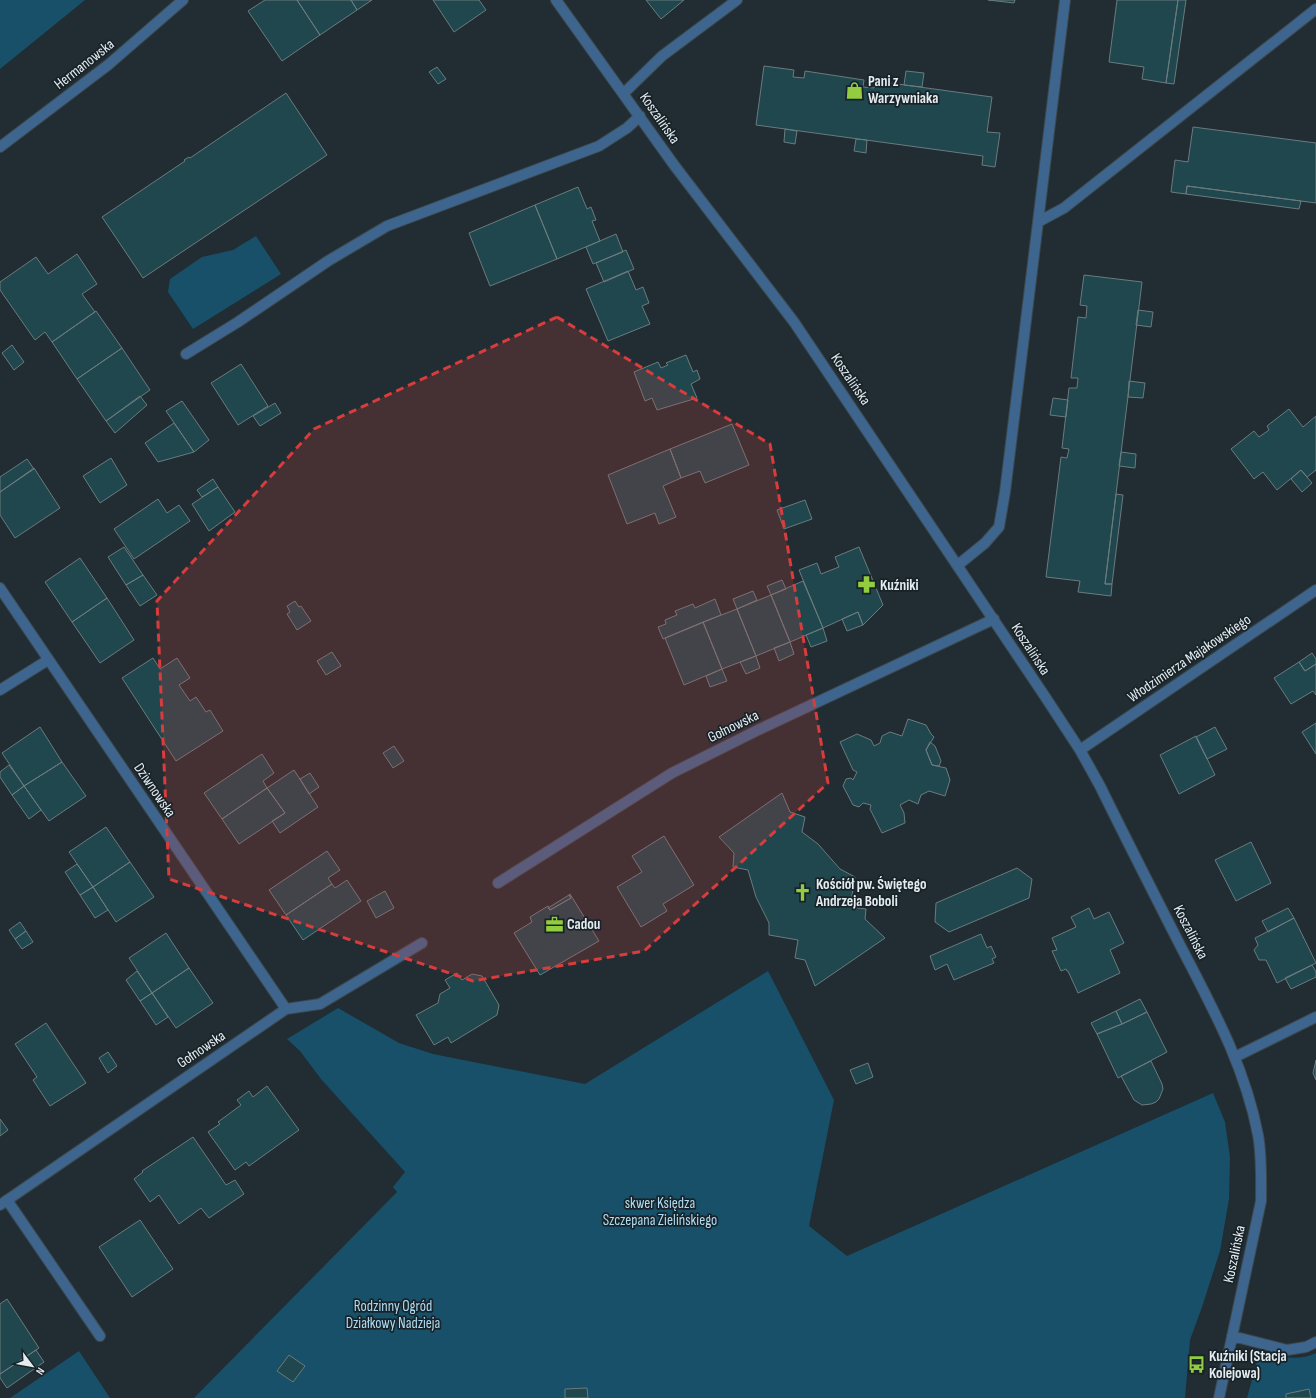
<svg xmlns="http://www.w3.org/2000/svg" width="1316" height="1398" viewBox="0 0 1316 1398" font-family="'Sofia Sans Condensed',sans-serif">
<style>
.green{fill:#175068}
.building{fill:#1f474d;stroke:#6b7b7e}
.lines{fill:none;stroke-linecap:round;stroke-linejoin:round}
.minor-casing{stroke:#3c484d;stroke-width:12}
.minor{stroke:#3d658d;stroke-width:10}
.marked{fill:#d83c3c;fill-opacity:0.2;stroke:#d83c3c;stroke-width:3;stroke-dasharray:8 5;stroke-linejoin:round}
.labels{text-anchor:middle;stroke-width:3.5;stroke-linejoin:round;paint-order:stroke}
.street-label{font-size:15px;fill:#e5ecf0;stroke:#182329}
.poi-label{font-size:15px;font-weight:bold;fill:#e5ecf0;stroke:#182329;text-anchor:start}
.park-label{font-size:15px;fill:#aedcf3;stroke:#182329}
</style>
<rect width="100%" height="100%" fill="#212d33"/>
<path class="green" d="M 0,0 L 85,0 L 0,69 Z
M 256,236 L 281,274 L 193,329 L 168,292 L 170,279 L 202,257 L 233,250 Z
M 768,971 L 834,1100 L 809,1226 L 847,1256 L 1213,1093 L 1225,1122 L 1230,1157 L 1229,1199 L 1220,1251 L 1202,1307 L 1190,1340 L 1185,1398 L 194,1398 L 397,1192 L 393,1187 L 405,1172 L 321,1079 L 300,1051 L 287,1039 L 338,1008 L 399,1043 L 433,1054 L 585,1084 Z
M 79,1351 L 110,1398 L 10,1398 Z
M 1316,1353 L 1316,1398 L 1247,1398 L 1259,1354 C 1277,1356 1299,1362 1316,1353 Z"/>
<path class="building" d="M 265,0 L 297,0 L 320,35 L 282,61 L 248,11 Z
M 297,0 L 351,0 L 357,10 L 320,35 Z
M 351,0 L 372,0 L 357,10 Z
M 433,0 L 479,0 L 486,10 L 454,32 Z
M 646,0 L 684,0 L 661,19 Z
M 988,0 L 1015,0 L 1014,3 Z
M 1117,0 L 1178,0 L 1166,83 L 1142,79 L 1144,67 L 1109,62 Z
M 1178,0 L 1186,0 L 1174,84 L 1166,83 Z
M 764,66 L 794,70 L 793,77 L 804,78 L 805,71 L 864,80 L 863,87 L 874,88 L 876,81 L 992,97 L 987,132 L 1000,133 L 995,167 L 982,165 L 983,156 L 756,125 Z
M 437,67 L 446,79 L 438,84 L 429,72 Z
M 906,71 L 924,73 L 922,87 L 904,85 Z
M 286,93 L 327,155 L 143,278 L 102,217 L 185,161 L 184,160 L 189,157 L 190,158 Z
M 1193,127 L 1316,143 L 1316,203 L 1187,186 L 1186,194 L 1171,192 L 1175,160 L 1188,162 Z
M 785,129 L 797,131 L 795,144 L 784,142 Z
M 856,139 L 867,140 L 866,153 L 854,151 Z
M 1187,186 L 1301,201 L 1299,209 L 1186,194 Z
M 578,187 L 587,209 L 591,207 L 596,220 L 592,221 L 600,241 L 557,259 L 535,205 Z
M 535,205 L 557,259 L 490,286 L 469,233 Z
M 616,234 L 623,252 L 593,264 L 586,247 Z
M 626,250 L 634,269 L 604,282 L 596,263 Z
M 77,254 L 97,284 L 82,294 L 95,312 L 52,342 L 45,332 L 35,340 L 0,290 L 0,282 L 36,257 L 48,274 Z
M 628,271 L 636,290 L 643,287 L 649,303 L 642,306 L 650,324 L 608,341 L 586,289 Z
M 1084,275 L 1142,282 L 1105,584 L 1112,584 L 1111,596 L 1078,592 L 1080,581 L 1046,577 L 1061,457 L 1067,458 L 1069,449 L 1062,448 L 1069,388 L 1077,388 L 1078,378 L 1071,378 L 1078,317 L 1086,318 L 1087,306 L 1080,305 Z
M 1138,310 L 1153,312 L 1151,327 L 1136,325 Z
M 96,311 L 122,348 L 77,379 L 52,342 Z
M 12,345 L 24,362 L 14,370 L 2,353 Z
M 122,348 L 150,390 L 106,421 L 77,379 Z
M 686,355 L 693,372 L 697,370 L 700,379 L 691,384 L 697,398 L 657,410 L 652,398 L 645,401 L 634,372 L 658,362 L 661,368 L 668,365 L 666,363 Z
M 241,364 L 268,406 L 238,425 L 211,383 Z
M 1129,381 L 1145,383 L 1143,398 L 1128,397 Z
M 140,396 L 147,405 L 115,433 L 106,421 Z
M 1053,398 L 1068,400 L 1066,417 L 1050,415 Z
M 182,401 L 209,440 L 194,452 L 166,411 Z
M 275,403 L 281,413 L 260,426 L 253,416 Z
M 1289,409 L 1303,427 L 1316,416 L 1316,470 L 1307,477 L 1301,470 L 1277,490 L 1263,472 L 1254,479 L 1231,449 L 1254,431 L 1259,437 L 1269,430 L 1267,426 Z
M 174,423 L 194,452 L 158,462 L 145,443 Z
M 732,424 L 749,465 L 705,483 L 700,471 L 681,478 L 670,449 Z
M 670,449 L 681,478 L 663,486 L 676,517 L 659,524 L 655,513 L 627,524 L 608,475 Z
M 1121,452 L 1136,454 L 1135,468 L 1119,466 Z
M 111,458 L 127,485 L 100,503 L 83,476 Z
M 27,459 L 34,469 L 0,492 L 0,477 Z
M 34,468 L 60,508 L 15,538 L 0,515 L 0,492 Z
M 1301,470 L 1312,483 L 1302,492 L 1291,479 Z
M 213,479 L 218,487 L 202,497 L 197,490 Z
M 218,487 L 235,512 L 209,531 L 192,504 Z
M 1116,494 L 1123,495 L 1112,584 L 1105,584 Z
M 158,499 L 167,513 L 179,505 L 190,521 L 134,559 L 114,529 Z
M 805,500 L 812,519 L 784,529 L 777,510 Z
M 124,547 L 143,575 L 126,585 L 108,557 Z
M 859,547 L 883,605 L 863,625 L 858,612 L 823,628 L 799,570 L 817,563 L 821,574 L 839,567 L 835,557 Z
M 80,558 L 107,598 L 72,622 L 45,582 Z
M 143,575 L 157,595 L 140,606 L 126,585 Z
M 782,580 L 786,589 L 771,595 L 767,586 Z
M 803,581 L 823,628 L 790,642 L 771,595 Z
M 753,591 L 757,600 L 737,609 L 733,599 Z
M 771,595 L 790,642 L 756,656 L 737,609 Z
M 107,598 L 134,640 L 100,663 L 72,622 Z
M 715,599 L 721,615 L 663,639 L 658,627 L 666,624 L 665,620 L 677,615 L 675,611 L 693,604 L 695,608 Z
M 295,601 L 299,607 L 301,606 L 311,621 L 297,630 L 287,614 L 290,612 L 287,606 Z
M 737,609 L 756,656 L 722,669 L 703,622 Z
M 858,612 L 863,625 L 847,631 L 842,619 Z
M 703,622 L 722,669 L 684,685 L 665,638 Z
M 823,628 L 827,641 L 811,647 L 806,635 Z
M 790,642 L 794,654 L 779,661 L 774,648 Z
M 332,652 L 341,666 L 326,675 L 317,661 Z
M 1312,653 L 1316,659 L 1316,664 L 1305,671 L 1299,662 Z
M 756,656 L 760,668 L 746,674 L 740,662 Z
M 153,658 L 160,669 L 177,658 L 190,678 L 179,685 L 190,701 L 196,697 L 206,712 L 210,710 L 223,731 L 176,761 L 122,678 Z
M 1299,662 L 1305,671 L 1316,664 L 1316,695 L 1313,691 L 1291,704 L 1274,678 Z
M 722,669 L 727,681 L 710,687 L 706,676 Z
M 908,719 L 926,725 L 931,734 L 934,737 L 926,750 L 932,765 L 946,768 L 950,780 L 945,796 L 929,791 L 921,795 L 918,804 L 909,800 L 900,805 L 904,813 L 905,823 L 882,833 L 870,809 L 871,805 L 863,803 L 859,807 L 853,805 L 843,786 L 846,779 L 851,778 L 853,780 L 857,772 L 853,770 L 840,742 L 857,734 L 871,740 L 874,746 L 880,743 L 882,736 L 890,732 L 902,736 Z
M 1316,723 L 1316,754 L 1302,732 Z
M 40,727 L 62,762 L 24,786 L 2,753 Z
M 1215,727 L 1227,749 L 1207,759 L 1196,737 Z
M 1196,736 L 1215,775 L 1179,794 L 1160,755 Z
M 930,742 L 935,746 L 941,761 L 939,766 L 932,765 L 926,750 Z
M 394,746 L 404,761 L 393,768 L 383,753 Z
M 262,754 L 274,773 L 263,781 L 267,788 L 222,819 L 204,793 Z
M 62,762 L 86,796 L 49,821 L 24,786 Z
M 9,765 L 24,786 L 12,795 L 0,777 L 0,772 Z
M 294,770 L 318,807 L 280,833 L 272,821 L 285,813 L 267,788 Z
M 310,773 L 319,787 L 309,794 L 300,779 Z
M 24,786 L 41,810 L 29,819 L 12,795 Z
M 267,788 L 285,813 L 239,844 L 222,819 Z
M 782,793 L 790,812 L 805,817 L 802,832 L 818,844 L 840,869 L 855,877 L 850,907 L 866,909 L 865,919 L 885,938 L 815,986 L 805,960 L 795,958 L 798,940 L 769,935 L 769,923 L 756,897 L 748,870 L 733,867 L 734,853 L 719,837 Z
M 106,827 L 130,862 L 93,887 L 69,852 Z
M 664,836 L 694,885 L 663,904 L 667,911 L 641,927 L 617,887 L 642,872 L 632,856 Z
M 1251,842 L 1271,883 L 1236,901 L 1215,860 Z
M 327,851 L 340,870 L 328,878 L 332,884 L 286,915 L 269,890 Z
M 130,862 L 154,897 L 116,922 L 93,887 Z
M 77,864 L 93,887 L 80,895 L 65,872 Z
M 1017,868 L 1032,879 L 1029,898 L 949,932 L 935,922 L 936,903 Z
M 347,880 L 361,901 L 303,940 L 286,915 L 332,884 L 335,888 Z
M 93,887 L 108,910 L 95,918 L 80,895 Z
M 385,891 L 394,908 L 376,918 L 367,901 Z
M 570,894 L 599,941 L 540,975 L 514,933 L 532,922 L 530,917 L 548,906 L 550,910 L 571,898 L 569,895 Z
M 569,895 L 571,898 L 550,910 L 548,908 Z
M 1089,908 L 1094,919 L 1109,912 L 1124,943 L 1110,950 L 1120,973 L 1078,993 L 1068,971 L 1067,971 L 1066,969 L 1061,971 L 1052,951 L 1057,950 L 1052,938 L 1076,927 L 1071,917 Z
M 1288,908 L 1294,918 L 1268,932 L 1262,921 Z
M 1294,918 L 1316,963 L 1277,983 L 1266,960 L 1259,960 L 1254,950 L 1258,945 L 1255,938 Z
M 20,922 L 26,931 L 15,939 L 9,930 Z
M 26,931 L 33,942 L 22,949 L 15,939 Z
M 166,933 L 189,968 L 152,993 L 129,958 Z
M 981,934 L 987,948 L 991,946 L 996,957 L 992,959 L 994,963 L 954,980 L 947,964 L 935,970 L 930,956 Z
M 1312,965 L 1316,972 L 1316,977 L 1291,989 L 1285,978 Z
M 189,968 L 213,1003 L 176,1028 L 152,993 Z
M 137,971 L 152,993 L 140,1001 L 126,980 Z
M 457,973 L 462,980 L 472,974 L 482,976 L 499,1005 L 497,1015 L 451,1043 L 448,1037 L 434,1045 L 416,1015 L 438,1003 L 440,994 L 450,988 L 445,980 Z
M 152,993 L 168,1017 L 156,1025 L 140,1001 Z
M 1140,999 L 1147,1012 L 1122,1024 L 1116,1011 Z
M 1116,1011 L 1122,1024 L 1097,1034 L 1091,1023 Z
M 1147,1012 L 1167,1052 L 1118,1078 L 1097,1034 L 1122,1024 Z
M 46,1023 L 86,1083 L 50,1106 L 33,1080 L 37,1077 L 15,1044 Z
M 108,1052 L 117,1066 L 108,1073 L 99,1058 Z
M 1316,1060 L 1316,1080 L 1313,1073 Z
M 1151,1061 L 1162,1084 L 1163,1089 L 1159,1099 L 1156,1102 L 1151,1104 L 1142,1105 L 1134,1100 L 1121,1076 Z
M 868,1063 L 873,1077 L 856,1084 L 850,1070 Z
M 267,1086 L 299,1130 L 249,1166 L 246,1162 L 235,1170 L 208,1132 L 220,1124 L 218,1122 L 241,1105 L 237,1100 L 249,1091 L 253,1097 Z
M 0,1119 L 8,1130 L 0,1136 Z
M 193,1137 L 226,1185 L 235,1180 L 244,1194 L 209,1218 L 201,1208 L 179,1224 L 159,1195 L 150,1202 L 134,1179 L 143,1172 L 142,1171 Z
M 140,1220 L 173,1269 L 132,1297 L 99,1247 Z
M 7,1299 L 39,1348 L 0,1374 L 0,1304 Z
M 36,1350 L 44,1362 L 7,1388 L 0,1378 L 0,1374 Z
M 289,1355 L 305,1366 L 293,1382 L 277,1371 Z
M 587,1388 L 588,1398 L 565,1398 L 565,1389 Z
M 1309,1389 L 1311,1398 L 1286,1398 L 1286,1394 Z"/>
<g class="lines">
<defs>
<path id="minor" d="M 556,0 L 674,165 L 794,322 L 1044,695 L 1080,750 L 1100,786 C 1126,839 1153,892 1180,945 C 1212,1007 1245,1066 1258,1135 C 1262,1157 1261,1179 1261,1201 L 1219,1398
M 624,93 L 662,56 L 737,0
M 0,147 L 108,65 L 183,0
M 1038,222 L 1065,0
M 186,354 L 238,322 L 328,261 L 387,226 L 599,146 L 627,128 L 640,116
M 958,565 L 985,543 L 999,527 L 1005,492 L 1038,222 L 1064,208 L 1316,9
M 0,588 L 286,1009
M 0,690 L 48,660
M 1080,750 L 1316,590
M 498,883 L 672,773 L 758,730 L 994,619
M 1235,1057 L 1316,1017
M 7,1200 L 100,1336
M 0,1205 L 286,1009 L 320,1004 L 422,943
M 1232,1336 L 1287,1350 L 1306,1347 L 1316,1342"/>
</defs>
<use href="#minor" class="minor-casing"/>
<use href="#minor" class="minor"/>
</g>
<path class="marked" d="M 557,317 L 770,444 L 828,783 L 644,951 L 473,981 L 169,879 L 157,601 L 314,429 Z"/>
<defs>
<symbol id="shop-bare" viewBox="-9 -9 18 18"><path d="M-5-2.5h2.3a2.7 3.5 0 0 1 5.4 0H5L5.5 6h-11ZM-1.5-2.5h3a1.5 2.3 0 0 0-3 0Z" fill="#91cd3f" stroke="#182329" stroke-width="2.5" paint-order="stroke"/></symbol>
<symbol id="pharmacy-bare" viewBox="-9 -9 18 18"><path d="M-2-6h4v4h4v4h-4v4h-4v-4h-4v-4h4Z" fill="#91cd3f" stroke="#182329" stroke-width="2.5" paint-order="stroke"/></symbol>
<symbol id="church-bare" viewBox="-9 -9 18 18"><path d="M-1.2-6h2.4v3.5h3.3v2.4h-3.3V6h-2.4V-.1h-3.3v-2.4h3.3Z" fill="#91cd3f" stroke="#182329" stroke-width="2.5" paint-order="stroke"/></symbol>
<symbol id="office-bare" viewBox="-9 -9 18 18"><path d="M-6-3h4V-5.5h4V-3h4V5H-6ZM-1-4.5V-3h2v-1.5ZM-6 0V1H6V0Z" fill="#91cd3f" stroke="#182329" stroke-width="2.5" paint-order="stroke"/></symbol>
<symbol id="bus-bare" viewBox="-9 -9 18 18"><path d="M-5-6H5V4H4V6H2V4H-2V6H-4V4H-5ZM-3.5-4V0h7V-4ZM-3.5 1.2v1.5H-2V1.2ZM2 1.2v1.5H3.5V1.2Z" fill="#91cd3f" stroke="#182329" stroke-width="2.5" paint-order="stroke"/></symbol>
</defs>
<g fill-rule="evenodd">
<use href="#shop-bare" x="842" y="78" width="25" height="25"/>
<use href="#pharmacy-bare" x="854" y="572" width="25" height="25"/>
<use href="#church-bare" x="790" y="880" width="25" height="25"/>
<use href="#office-bare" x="542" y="912" width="25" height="25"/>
<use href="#bus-bare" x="1184" y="1352" width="25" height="25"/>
</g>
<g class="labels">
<g class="street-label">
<text transform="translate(84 64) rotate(-38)" y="5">Hermanowska</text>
<text transform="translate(660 118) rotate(55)" y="5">Koszalińska</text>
<text transform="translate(851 379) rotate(56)" y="5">Koszalińska</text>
<text transform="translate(1031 649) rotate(57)" y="5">Koszalińska</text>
<text transform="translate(1189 658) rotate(-34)" y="5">Włodzimierza Majakowskiego</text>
<text transform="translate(733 726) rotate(-26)" y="5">Gołnowska</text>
<text transform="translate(155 790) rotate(56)" y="5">Dziwnowska</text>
<text transform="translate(1191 932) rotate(63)" y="5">Koszalińska</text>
<text transform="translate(201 1049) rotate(-34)" y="5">Gołnowska</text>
<text transform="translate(1234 1254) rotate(-78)" y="5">Koszalińska</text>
</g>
<g class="poi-label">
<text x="868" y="86">Pani z<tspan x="868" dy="17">Warzywniaka</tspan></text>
<text x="880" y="590">Kuźniki</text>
<text x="816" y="889">Kościół pw. Świętego<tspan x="816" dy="17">Andrzeja Boboli</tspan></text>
<text x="567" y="929">Cadou</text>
<text x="1209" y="1361">Kuźniki (Stacja<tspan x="1209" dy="17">Kolejowa)</tspan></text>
</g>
<g class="park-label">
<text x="660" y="1208">skwer Księdza<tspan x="660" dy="17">Szczepana Zielińskiego</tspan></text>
<text x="393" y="1311">Rodzinny Ogród<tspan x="393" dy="17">Działkowy Nadzieja</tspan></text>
</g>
</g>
<g transform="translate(32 1366) rotate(122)" stroke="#182329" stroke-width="3" paint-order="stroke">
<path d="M0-3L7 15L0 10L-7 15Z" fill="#e5ecf0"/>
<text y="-6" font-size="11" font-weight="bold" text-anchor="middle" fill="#e5ecf0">N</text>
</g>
</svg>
